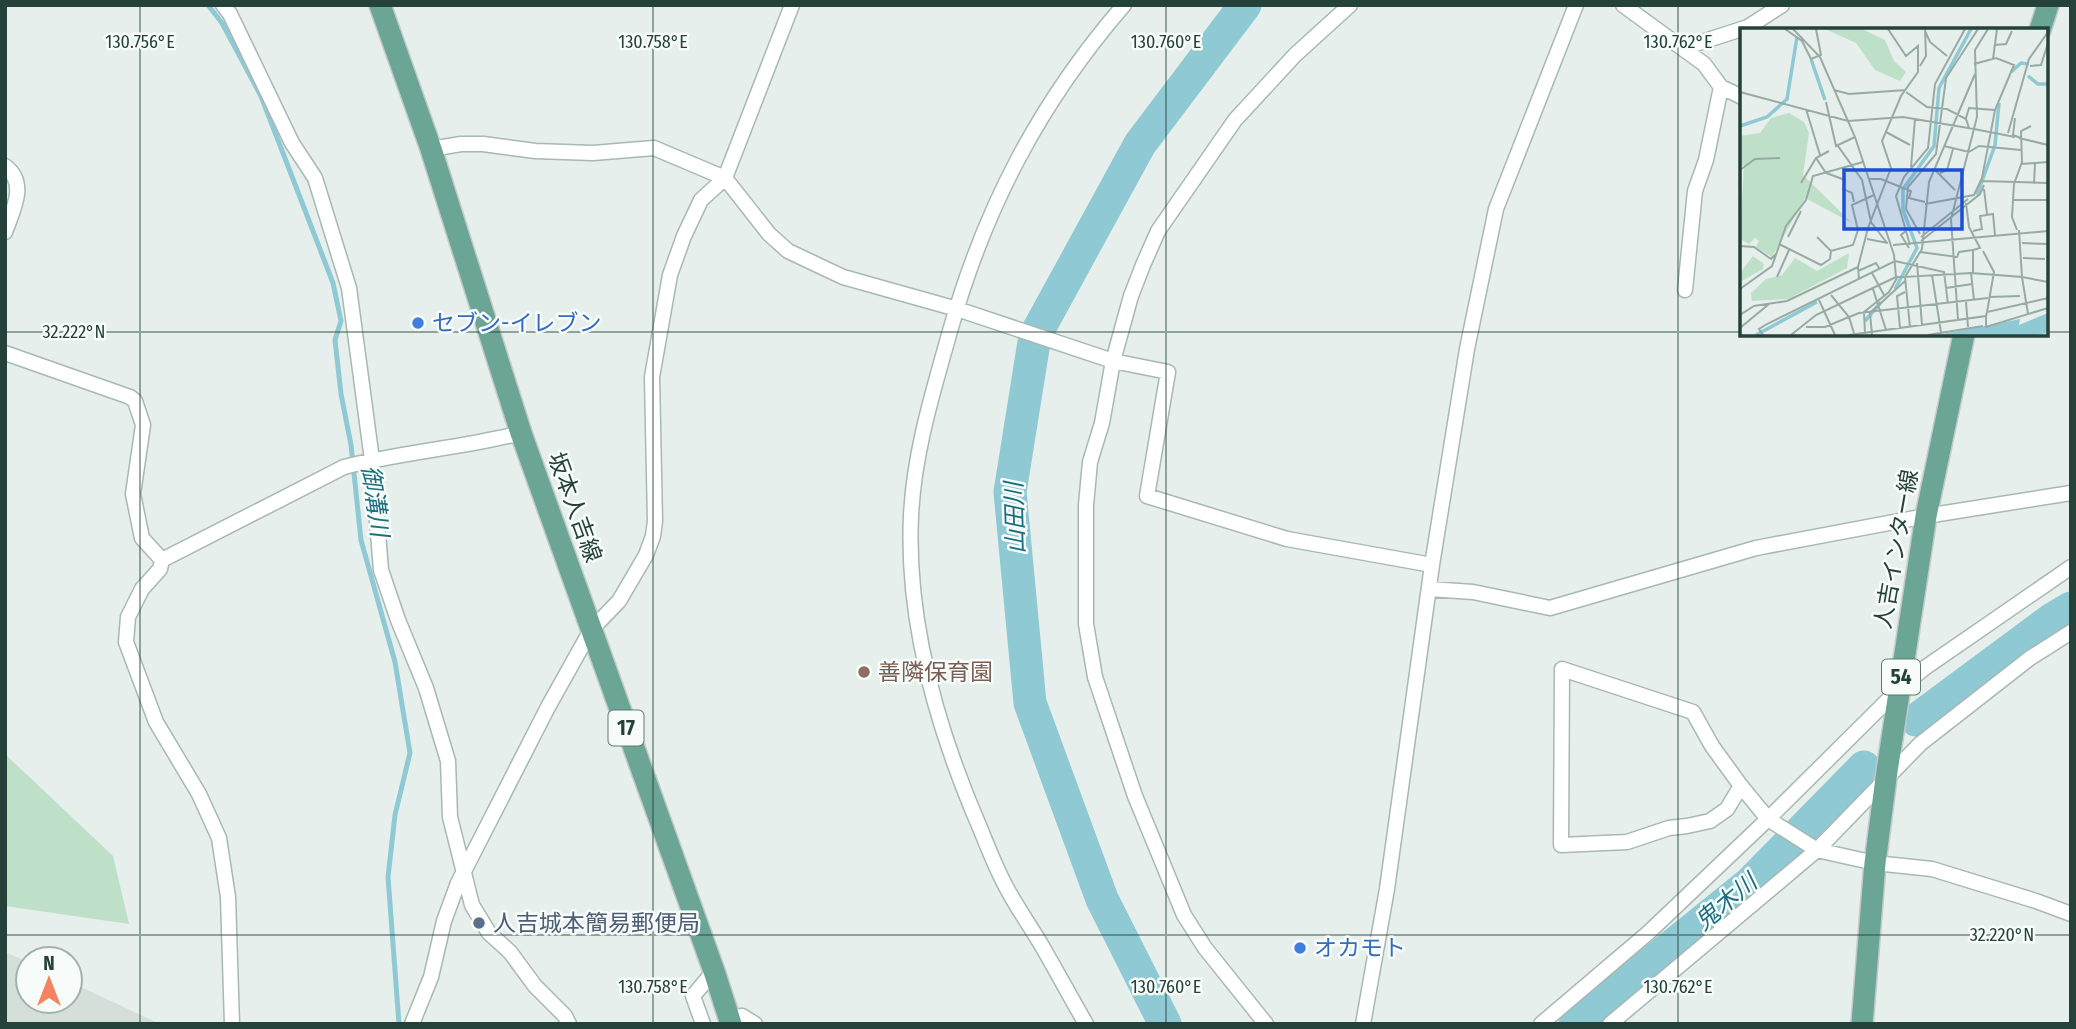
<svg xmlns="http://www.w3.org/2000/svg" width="2076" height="1029" viewBox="0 0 2076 1029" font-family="'Fira Sans Condensed','Noto Sans JP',sans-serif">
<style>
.built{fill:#d4dfda}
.green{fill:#bfe0c8}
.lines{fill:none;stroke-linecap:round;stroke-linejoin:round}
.stream{stroke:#8ec9d4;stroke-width:5}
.river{stroke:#8ec9d4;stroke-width:33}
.minor-casing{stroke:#a8b8b2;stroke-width:17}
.primary-casing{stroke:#c2cac8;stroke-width:24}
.minor{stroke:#fff;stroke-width:14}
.primary{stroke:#6aa596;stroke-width:21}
.ticks{fill:none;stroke:#24423a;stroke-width:2;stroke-opacity:0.45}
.shop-dot{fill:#3f7fe0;stroke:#f7fbf9;stroke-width:2.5}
.education-dot{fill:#8d6e63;stroke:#f7fbf9;stroke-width:2.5}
.service-dot{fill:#5c6f8a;stroke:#f7fbf9;stroke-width:2.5}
.labels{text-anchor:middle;stroke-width:5;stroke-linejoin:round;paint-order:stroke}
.shield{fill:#f7fbf9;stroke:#637a73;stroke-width:2}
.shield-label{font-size:21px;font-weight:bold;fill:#24423a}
.shop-label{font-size:23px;fill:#366cbe;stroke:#f7fbf9;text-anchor:start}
.street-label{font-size:23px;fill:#24423a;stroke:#f7fbf9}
.education-label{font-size:23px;fill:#785e54;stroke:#f7fbf9;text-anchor:start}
.service-label{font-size:23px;fill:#4e5e75;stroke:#f7fbf9;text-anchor:start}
.water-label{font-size:24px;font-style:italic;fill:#1c6f80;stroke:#f7fbf9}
.inset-river{fill:none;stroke:#8ec9d4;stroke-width:3.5}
.inset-road{fill:none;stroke:#98aaa4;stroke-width:2}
.view{fill:#1d4ed8;fill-opacity:0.15;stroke:#1d4ed8;stroke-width:3.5}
.inset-edge{fill:none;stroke:#24423a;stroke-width:3.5}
.ticks-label{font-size:18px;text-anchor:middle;fill:#24423a;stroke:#f7fbf9;stroke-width:5;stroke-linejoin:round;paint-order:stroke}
</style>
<rect width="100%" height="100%" fill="#e6efeb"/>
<path class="built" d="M 5,952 L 28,962 L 28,1001 L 70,1001 L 70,982 L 160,1024 L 5,1024 Z"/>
<path class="green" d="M 5,754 L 113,856 L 129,924 L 5,906 Z"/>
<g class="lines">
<path class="stream" d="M 208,5 L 222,23 L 261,96 L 333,283 L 341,321 L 335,340 L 341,394 L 351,445 L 361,540 L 395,662 L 410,753 L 395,815 L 388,877 L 399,1024"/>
<path class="river" d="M 1916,720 L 2051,620 L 2071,608
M 1165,1024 L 1102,899 L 1030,703 L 1010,492 L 1035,336 L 1140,144 L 1245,5
M 1575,1024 L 1750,883 L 1864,767"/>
<defs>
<path id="minor" d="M 223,5 L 230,14 L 292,143 L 315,178 L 349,288 L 372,460 L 381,570 L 398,620 L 426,688 L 448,761 L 450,817 L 472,905 L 489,933 L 510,952 L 535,986 L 565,1016 L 569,1024
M 1623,5 L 1704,64 L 1721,87 L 1742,97
M 1683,48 L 1748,27 L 1782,5
M 431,149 L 461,144 L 483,144 L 535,151 L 593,153 L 654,148 L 725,178 L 769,234 L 788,251 L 843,277 L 957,309 L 1113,361 L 1168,372 L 1147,496 L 1287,539 L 1432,565
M 5,166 C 28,183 13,210 5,232
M 1685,290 L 1695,191 L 1706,160 L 1721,87
M 5,353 L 130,397 L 135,401 L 143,425 L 133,494 L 142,538 L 162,560
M 1429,589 L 1473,592 L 1550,608 L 1756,548 L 1926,516 L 2071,493
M 1741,786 L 1712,746 L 1693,712 L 1562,669 L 1561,845 L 1627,842 L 1669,828 L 1687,826 L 1710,821 L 1727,809 L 1741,786 L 1768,819 L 1817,850 L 1875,863 L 1932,869 L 2036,901 L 2071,914
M 729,1018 L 742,1016 L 755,1024
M 232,1024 L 228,897 L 219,838 L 199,794 L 156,722 L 126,642 L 128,617 L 142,589 L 160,569 L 162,560 L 344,467 C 402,452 462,448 521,433
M 412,1024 L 431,977 L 444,921 L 458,883 L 548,707 L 591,630 L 619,601 L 646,555 L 653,536 L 655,521 L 652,377 L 670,275 L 684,236 L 701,200 L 725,178 L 792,5
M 703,1024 L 693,996 L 714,971
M 1086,1024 C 1071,998 1057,972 1042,946 C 1032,929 1020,912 1010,894 C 998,874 989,850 980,828 C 938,731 906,623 911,516 C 914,452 933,392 950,331 C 985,207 1040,102 1124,5
M 1266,1024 L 1205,948 L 1184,915 L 1135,796 L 1095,677 L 1086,624 L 1086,505 L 1090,462 L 1102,423 L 1113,361 L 1131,296 L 1143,265 L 1158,231 L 1235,120 L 1295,55 L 1350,5
M 1363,1024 L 1387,889 L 1432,565 L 1467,349 L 1496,209 L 1576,5
M 1541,1024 L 1648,933 L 1768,819 L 1900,688 L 1926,667 L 2071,567
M 1610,1024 L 1817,850 L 1920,744 L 2030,658 L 2071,632"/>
<path id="primary" d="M 380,5 L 431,149 L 521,433 L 714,971 L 731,1024
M 2040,30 L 2048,5
M 1862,1024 L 1875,863 L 1886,778 L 1926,516 L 1964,334"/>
</defs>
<use href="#minor" class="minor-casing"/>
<use href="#primary" class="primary-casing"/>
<use href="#minor" class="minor"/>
<use href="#primary" class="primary"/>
</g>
<path class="ticks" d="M 140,5 L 140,1024M 653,5 L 653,1024M 1166,5 L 1166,1024M 1678,5 L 1678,1024M 5,332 L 1742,332M 2046,332 L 2071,332M 5,935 L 2071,935"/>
<g class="shop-dot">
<circle cx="418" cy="323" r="7"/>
<circle cx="1300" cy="948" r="7"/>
</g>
<circle class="education-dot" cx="864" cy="672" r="7"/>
<circle class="service-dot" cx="479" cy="923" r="7"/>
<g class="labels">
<g class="shield">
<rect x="1882" y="659.5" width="38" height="35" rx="5"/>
<rect x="608.5" y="710.5" width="35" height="35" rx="5"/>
</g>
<g class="shield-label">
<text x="1901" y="684">54</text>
<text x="626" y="735">17</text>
</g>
<g class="shop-label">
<text x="432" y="331">セブン-イレブン</text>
<text x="1314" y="956">オカモト</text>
</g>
<g class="street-label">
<text transform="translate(575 507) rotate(70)" y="8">坂本人吉線</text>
<text transform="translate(1896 549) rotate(-80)" y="8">人吉インター線</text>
</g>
<g class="education-label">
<text x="878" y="680">善隣保育園</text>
</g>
<g class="service-label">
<text x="493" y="931">人吉城本簡易郵便局</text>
</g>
<g class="water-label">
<text transform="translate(375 501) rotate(82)" y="8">御溝川</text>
<text transform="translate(1015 518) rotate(-92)" y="8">山田川</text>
<text transform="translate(1726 902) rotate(-40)" y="8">鬼木川</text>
</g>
</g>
<g transform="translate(1740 28)">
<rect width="308" height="308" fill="#e6efeb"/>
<path d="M 85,1 L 122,1 L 145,12 L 154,33 L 166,44 L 160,53 L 135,42 L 116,15 ZM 49,85 L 64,94 L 69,105 L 63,147 L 112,195 L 65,170 L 32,229 L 16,219 L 19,213 L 15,210 L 9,216 L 0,211 L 4,137 L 0,139 L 0,108 L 20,105 L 31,90 ZM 109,225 L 107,240 L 48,271 L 12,273 L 11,265 L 26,251 L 42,247 L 55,230 L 77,243 ZM 13,228 L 24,236 L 23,241 L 0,254 L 0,245 Z" fill="#bfe0c8"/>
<path d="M 308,285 L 308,305 L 296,307 L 198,307 L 280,291 L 279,297 Z" fill="#8ec9d4"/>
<path class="inset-river" d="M 71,31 L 85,72M 271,44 L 281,35 L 289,36M 288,48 L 298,56 L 308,56M 0,98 L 27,89 L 47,71 L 57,9M 237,167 L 255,117 L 259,75M 155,261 L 177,220 L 163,182 L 163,161 L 194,118 L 199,60 L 231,1M 125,293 L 141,274M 16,307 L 77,274"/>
<path class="inset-road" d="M 45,1 L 62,13 L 71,31 L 81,27 L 76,1M 53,1 L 80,29 L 115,109 L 154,227 L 156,249 L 165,249 L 170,299M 185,3 L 190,14 L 207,28M 255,17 L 266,16 L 272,3M 253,31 L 257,1M 180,38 L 186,28 L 185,1M 290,38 L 301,37 L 308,15M 235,46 L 189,154 L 182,221 L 165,249 L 231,245 L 282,249 L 288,286M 94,62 L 109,66 L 166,62M 0,64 L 108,93 L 163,89 L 234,101M 166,64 L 187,79 L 207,81 L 226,91 L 229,100M 86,74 L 96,118 L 115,109M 66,81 L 80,127M 226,90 L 229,80 L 255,82M 275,90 L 273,107 L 281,110M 234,101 L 275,109M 146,104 L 170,117M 268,105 L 289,31 L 308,4M 279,110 L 308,117M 98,118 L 122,152 L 131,194 L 147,215M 204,118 L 229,124 L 239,118 L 281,122M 76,130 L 86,145 L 105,152 L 103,161 L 112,165 L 114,174M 281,136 L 308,134M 171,139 L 175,91M 194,141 L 215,162M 0,142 L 15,131 L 40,130M 200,145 L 207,142 L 213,121M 129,151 L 141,151 L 171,163 L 169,170 L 185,174M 241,153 L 308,155M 61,155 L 76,130 L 89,123M 294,156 L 295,135M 244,161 L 247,186M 273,172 L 308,172M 226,175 L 229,199 L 240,220 L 233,222 L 233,245M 185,176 L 234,167 L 242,150 L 255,82 L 274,37 L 256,30 L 234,36M 167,202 L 161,207 L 169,220M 277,202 L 272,189 L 274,156 L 282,134 L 281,103 L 291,98M 279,202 L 282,249 L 308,254M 233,203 L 242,201 L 240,188 L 253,186 L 255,207M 180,206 L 166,181 L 168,159 L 196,126 L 206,50 L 238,1M 48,209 L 61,183M 77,209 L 91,223 L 113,217 L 118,202 L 112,177 L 134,167M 181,209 L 228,171M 127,211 L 148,215M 181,213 L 240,166 L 244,157M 282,215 L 308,216M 39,216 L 81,237 L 90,231 L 91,223M 153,217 L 308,203M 170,217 L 156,168 L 164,149 L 188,120 L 195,56 L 225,1M 0,218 L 14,219 L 31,231 L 36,226M 243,223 L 254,244 L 247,284M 180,224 L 217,229 L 219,224 L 233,222M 283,230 L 305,231M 177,235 L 182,297M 118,243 L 136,235 L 139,240M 132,245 L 144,267M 231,245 L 234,272M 192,247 L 201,304M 37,249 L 49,222M 119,251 L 118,239 L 128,200 L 151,140 L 142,113 L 161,68 L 178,44 L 178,18 L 166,28 L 148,1M 206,260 L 232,256M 0,261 L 32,238 L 46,198 L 66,172 L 73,148 L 123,134M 133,261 L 146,302M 249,269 L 280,268M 79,272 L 95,307M 226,274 L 228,299M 0,287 L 14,278 L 47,273 L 118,239M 246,289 L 246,299 L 308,280M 218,292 L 211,191 L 237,89 L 235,22 L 248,1M 66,299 L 85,299 L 109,289 L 91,267M 0,300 L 29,276M 160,300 L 157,268 L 165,264M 114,305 L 109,289 L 119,285 L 248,270M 125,305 L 124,284 L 149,264 L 157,250M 23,307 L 19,301 L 27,296 L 155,233 L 204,244 L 208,276M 51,307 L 76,287 L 156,249M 109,307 L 246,288 L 247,284 L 308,270M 132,307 L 130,285 L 165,253M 188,307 L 243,298"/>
<path class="view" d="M 104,142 L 222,142 L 222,201 L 104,201 Z"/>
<rect width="308" height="308" class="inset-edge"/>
</g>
<g class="ticks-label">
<text x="140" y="48">130.756°E</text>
<text x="653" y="48">130.758°E</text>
<text x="1166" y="48">130.760°E</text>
<text x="1678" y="48">130.762°E</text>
<text x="74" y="338">32.222°N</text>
<text x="2002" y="941">32.220°N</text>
<text x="653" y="993">130.758°E</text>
<text x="1166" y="993">130.760°E</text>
<text x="1678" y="993">130.762°E</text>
</g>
<rect width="2076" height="1029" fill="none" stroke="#24423a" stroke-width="14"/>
<g transform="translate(49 980)"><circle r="33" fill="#f7fbf9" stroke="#a3b1ad" stroke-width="2"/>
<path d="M0-5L12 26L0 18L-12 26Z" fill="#f4845f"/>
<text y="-10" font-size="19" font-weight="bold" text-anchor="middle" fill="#24423a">N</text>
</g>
</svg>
